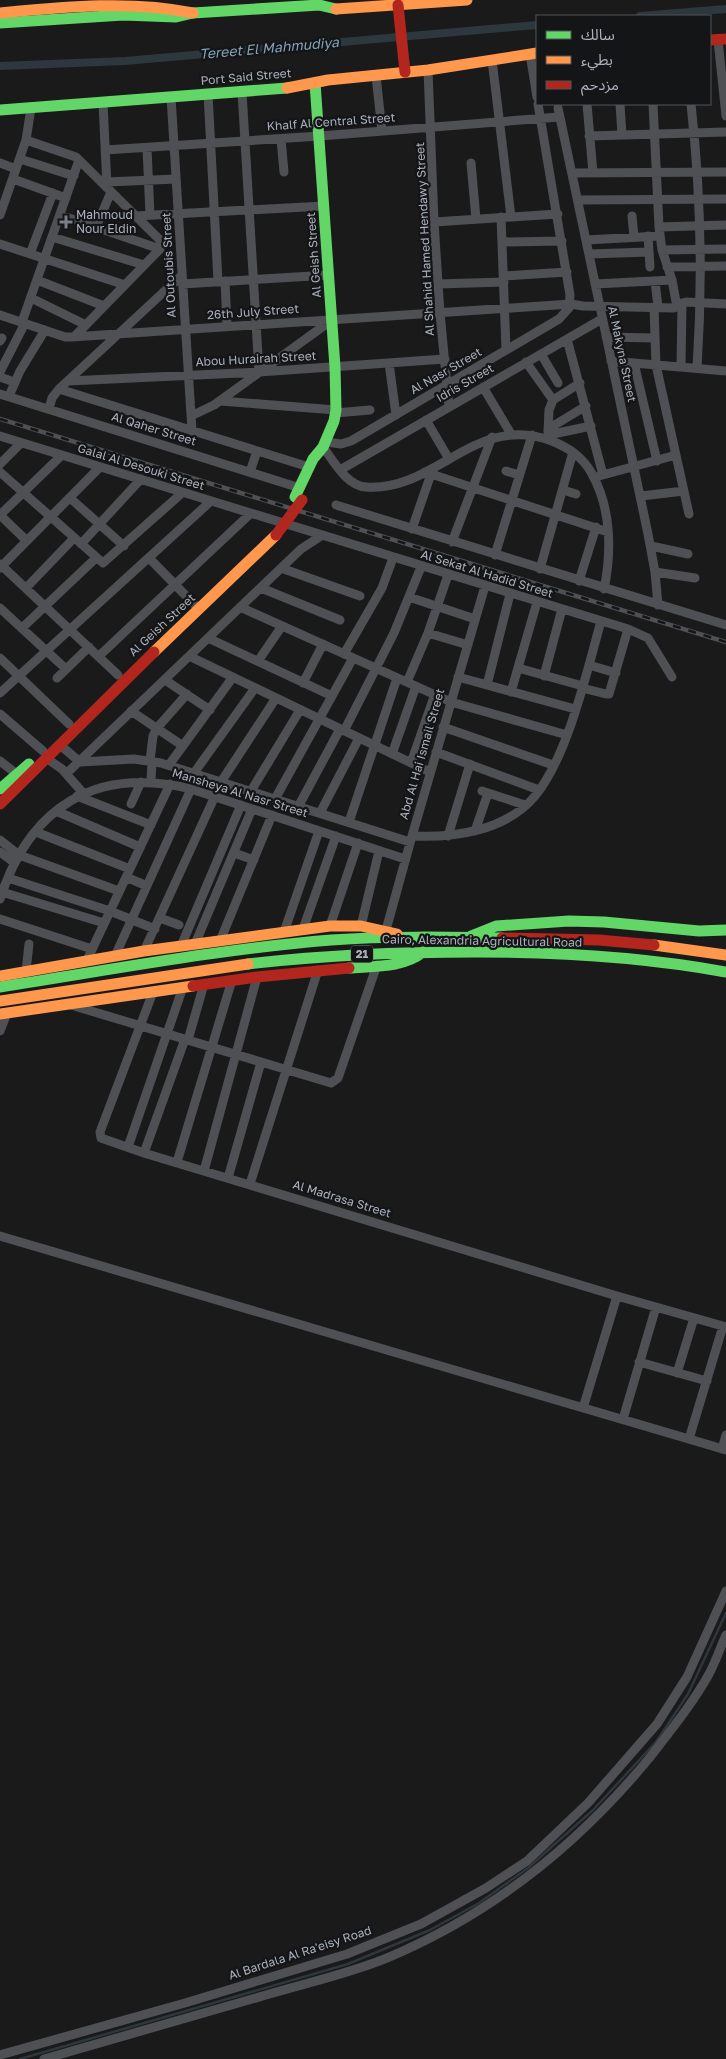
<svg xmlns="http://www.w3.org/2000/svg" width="726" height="2059" viewBox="0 0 726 2059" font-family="'Golos Text','Noto Sans Arabic',sans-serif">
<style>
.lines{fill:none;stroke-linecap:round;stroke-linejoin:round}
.stream{stroke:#2d373e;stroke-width:2.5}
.canal{stroke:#2d373e;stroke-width:8}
.street{stroke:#4e5054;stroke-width:9}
.fast{stroke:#63d668;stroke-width:11}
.slow{stroke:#ff974d;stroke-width:11}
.jam{stroke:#b3261e;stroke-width:11}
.rail-casing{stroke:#4e5053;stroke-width:4.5}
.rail{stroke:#141517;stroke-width:2.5;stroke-dasharray:8;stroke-linecap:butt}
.jam-bridge{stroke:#b3261e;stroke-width:11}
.poi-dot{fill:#797d84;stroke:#141517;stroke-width:2}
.labels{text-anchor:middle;stroke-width:4.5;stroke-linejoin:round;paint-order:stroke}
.shield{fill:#141517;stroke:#7e838a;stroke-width:1}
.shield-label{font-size:11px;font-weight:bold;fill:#acb2bc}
.street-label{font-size:12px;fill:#acb2bc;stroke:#141517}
.poi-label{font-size:12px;fill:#acb2bc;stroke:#141517;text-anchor:start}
.water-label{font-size:14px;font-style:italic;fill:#83a3b7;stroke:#141517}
</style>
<rect width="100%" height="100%" fill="#1a1a1b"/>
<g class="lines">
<path class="stream" d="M 20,2059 L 348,1964 L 430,1930 L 479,1903 L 528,1868 L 593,1810 L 656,1742 L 688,1694 L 726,1613"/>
<path class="canal" d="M 640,16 L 726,9
M 0,66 L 125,61 L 537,25"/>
<path class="street" d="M 718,40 L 726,116
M 530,54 L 537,97
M 492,60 L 511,217
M 428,70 L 434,222 L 440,313 L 449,407
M 376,76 L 382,131
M 242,92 L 259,372
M 208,94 L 218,281
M 171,97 L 192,431
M 103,103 L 107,187
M 587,104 L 593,173
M 620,104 L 622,135
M 653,104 L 659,227 L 662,250 L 672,280 L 677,307
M 691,104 C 701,194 703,278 697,368
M 558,108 L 648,534 L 655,572 L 658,605
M 589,136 L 726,132
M 281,139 L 284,172
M 26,140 L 76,157 L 162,242 L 160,249 L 74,337
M 147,148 L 150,215
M 105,150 L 320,136 L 559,117
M 20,159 L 74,176
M 0,163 L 16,169
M 471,163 L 476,219
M 572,173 L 726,172
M 13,179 L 66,198
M 107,182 L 176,179
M 578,200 L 726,199
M 0,215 L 26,140 L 31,108
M 60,215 L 160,249
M 136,216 L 324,206
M 632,216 L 634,237
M 501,217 L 506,349
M 434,222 L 558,214
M 96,227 L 111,192
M 659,227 L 726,225
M 648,236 L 650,267
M 52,237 L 144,265
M 586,240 L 660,236
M 502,242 L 562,241
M 0,244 L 125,285
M 662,250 L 726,249
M 30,254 L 53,193
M 589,254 L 649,252
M 667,267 L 726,266
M 504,276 L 567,272
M 37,280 L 104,306
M 225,281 L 227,326
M 655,281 L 658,307
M 182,284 L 329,275
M 438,284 L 504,282
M 595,284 L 672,280
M 31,298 L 86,325
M 654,307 L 656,365 L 689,514
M 0,315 L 65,337 L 72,337 L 571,304 L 583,306 L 674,308 L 686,302 L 726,304
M 22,322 L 79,160
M 606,337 L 655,338
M 567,339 L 603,475
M 0,341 L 2,338
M 541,354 L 558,383
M 611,361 L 726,371
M 526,362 L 553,400 L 580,383
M 389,363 L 396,415
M 634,363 L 657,461
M 681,367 L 682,303
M 0,372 L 25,323
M 0,377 L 14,382
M 68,381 L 259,372 L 445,359
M 483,387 L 511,434
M 59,389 L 309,467
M 0,394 L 300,488
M 9,396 L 20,371 L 45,330
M 220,401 L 336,410
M 49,409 L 52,398 L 59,389 L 182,275
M 335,413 L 370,410
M 191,416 L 214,405 L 332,320
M 426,420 L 449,459
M 548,429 L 586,406
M 548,432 L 549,410 L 553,400
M 548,435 L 591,426
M 0,436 L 628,629 L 648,638 L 672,677
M 326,442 L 341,444 L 351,441 L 559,319 L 569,308 L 570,295 L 538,104
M 323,447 C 334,462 347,486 366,487 C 436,492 475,412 552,441 C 569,448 583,457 592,474 C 611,508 612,551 604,589
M 0,464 L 21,443
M 340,470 L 602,319
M 506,471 L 519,475
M 0,472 L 103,563 L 182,493
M 250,472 L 257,451
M 425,472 L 608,532
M 599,476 L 676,455
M 563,490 L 576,494
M 641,496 L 684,491
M 70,498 L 124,546
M 336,505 L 726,625
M 0,515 L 62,455
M 0,515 L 27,541
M 412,529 L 431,474
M 452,542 L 492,437
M 81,544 L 141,479
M 651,546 L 688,554
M 495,555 L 532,435
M 149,558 L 194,604
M 0,564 L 118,675
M 0,568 L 100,467
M 281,568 L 360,596
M 540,569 L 573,452
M 655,572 L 695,578
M 579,581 L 596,527
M 26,588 L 74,538
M 261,588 L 340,620
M 409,597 L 475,619
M 240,607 L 451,702 L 567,735
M 0,608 L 66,669
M 22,628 L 96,558
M 428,633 L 468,645
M 208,638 L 332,696
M 344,654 L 382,588 L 393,558
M 99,656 L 250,514
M 189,656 L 430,772
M 0,658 L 69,724
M 258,661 L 282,626
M 589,665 L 616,673
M 518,668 L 583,686
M 544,676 L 562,609
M 458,677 L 575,709
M 57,678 L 89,647
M 165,680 L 210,710
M 407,682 L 428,633 L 448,575
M 303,683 L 323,644
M 487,685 L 510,594
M 582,688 L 606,694 L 609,694 L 628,629
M 511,692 L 537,602
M 0,693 L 211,501
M 131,711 L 183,746
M 0,714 L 43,751
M 443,727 L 553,765
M 344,731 L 394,633 L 421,567
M 60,745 L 80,762 L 134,759 L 161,763 L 410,842
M 436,752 L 539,790
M 392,754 L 416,686
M 46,758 L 62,769 L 83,793
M 0,761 L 18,775
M 150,761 L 153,736 L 157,728 L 187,694
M 411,763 L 435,694
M 169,765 L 233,677
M 67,773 L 301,549 L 321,536
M 194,773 L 255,688
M 151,782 L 152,761
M 221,782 L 276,698
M 251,791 L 300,710
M 482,791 L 525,805
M 77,796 L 151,825
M 275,799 L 353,658
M 131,804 L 141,782
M 298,807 L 340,729
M 56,811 L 140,847
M 320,813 L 359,738
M 349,822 L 397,678
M 475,831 L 488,793
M 36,832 L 130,869
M 412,836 C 454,838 506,831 535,796 C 568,756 587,671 601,621
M 448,836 L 470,764
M 0,840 L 19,855 L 119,891
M 0,852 L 15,863
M 234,853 L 254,860
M 126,877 L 147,886
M 8,878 L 110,911 L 155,929
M 2,892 L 104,923
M 0,899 C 30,806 96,766 191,789 L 405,859
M 160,918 L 179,925
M 0,919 L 92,949
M 330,926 L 358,843
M 361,926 L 379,851
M 303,929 L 336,836
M 386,930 L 412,836 L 485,586
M 284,932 L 319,831
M 220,941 L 272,815
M 195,944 L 252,809
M 181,946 L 241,805
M 144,951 L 215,796
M 115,956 L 191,789
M 87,960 L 170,784
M 26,971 L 29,944
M 153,992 L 100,1132 L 101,1138 L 144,1153 L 617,1296 L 726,1327
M 71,1005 L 331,1083 L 338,1078 L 377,965
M 0,1031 L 7,1013
M 188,1040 L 204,984
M 128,1147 L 183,987
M 144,1153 L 185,1039
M 177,1162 L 232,980
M 204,1171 L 257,977
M 228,1178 L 261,1062
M 250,1184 L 318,970
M 0,1236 L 726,1450
M 639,1362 L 707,1381
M 677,1373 L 694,1318
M 583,1408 L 617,1296
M 623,1419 L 656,1307
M 689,1439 L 723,1326
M 722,1449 L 726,1435
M 0,2055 L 185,2003 L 347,1954 L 421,1924 L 486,1888 L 527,1861 L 588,1803 L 657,1724 L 687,1677 L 726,1591
M 44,2059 C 118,2037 192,2016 266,1995 C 306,1983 348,1974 387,1958 C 492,1914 579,1844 651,1756 C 671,1730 693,1703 709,1674 C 716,1661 720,1648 726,1635"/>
<path class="fast" d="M 0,23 L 123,15 L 176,17 L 193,13 L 319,5 L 336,9
M 0,110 L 287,88
M 295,497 L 313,459 L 323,447 L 334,421 L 336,410 L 335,367 L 315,83
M 0,789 L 29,764
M 471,936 L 496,926 L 569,921 L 604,922 L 699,931 L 726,930
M 248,964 C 324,955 400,952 476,952 C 560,952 643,957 726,972
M 349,968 C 374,966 403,968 423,952
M 0,987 C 110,970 220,949 331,940 C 388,936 446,937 502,938"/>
<path class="slow" d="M 336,9 L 467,0
M 0,13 C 63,7 131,0 193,13
M 287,88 L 328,80 L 428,70 L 537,53
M 154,652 L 276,535
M 654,945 L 726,955
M 0,976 L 144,951 L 330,926 L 361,926 L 397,934
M 0,1001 L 248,964
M 0,1014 L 193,986"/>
<path class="jam" d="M 398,5 L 405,72
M 710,40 L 726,39
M 0,804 L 154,652
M 502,938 L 599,940 L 654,945
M 193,986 L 257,977 L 349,968"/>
<defs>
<path id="rail" d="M 0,419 L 726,642"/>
</defs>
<use href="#rail" class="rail-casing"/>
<use href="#rail" class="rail"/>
<path class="jam-bridge" d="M 276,535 L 302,500"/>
</g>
<path class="poi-dot" d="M63.5 214.5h5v5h5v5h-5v5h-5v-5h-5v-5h5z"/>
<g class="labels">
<rect class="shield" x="351" y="945.5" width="22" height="17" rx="4"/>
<g class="shield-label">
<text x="362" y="958">21</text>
</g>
<g class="street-label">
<text transform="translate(246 77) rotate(-5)" y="4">Port Said Street</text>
<text transform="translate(331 122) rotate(-4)" y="4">Khalf Al Central Street</text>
<text transform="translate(425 239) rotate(-93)" y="4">Al Shahid Hamed Hendawy Street</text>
<text transform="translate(314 255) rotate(-94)" y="4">Al Geish Street</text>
<text transform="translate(169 265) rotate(-93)" y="4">Al Outoubis Street</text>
<text transform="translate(253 312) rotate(-4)" y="4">26th July Street</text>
<text transform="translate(622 354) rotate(78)" y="4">Al Makyna Street</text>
<text transform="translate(256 359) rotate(-3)" y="4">Abou Hurairah Street</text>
<text transform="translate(446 371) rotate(-30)" y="4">Al Nasr Street</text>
<text transform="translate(465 383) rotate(-30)" y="4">Idris Street</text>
<text transform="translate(154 429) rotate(17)" y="4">Al Qaher Street</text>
<text transform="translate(141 467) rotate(17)" y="4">Galal Al Desouki Street</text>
<text transform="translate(487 574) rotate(17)" y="4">Al Sekat Al Hadid Street</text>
<text transform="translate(162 625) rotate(-43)" y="4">Al Geish Street</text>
<text transform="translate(422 754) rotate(-74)" y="4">Abd Al Hai Ismail Street</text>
<text transform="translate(240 793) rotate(17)" y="4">Mansheya Al Nasr Street</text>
<text transform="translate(482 941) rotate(1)" y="4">Cairo, Alexandria Agricultural Road</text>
<text transform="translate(342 1199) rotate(17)" y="4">Al Madrasa Street</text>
<text transform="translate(300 1953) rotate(-18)" y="4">Al Bardala Al Ra'eisy Road</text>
</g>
<g class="poi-label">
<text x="76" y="219">Mahmoud<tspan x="76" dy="14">Nour Eldin</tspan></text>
</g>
<g class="water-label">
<text transform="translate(269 48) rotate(-5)" y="5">Tereet El Mahmudiya</text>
</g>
</g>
<rect x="536" y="15" width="175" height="90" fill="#141517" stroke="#515459"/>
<rect x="546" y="31" width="25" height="8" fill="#63d668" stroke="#515459"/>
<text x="581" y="40" font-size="15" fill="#acb2bc">سالك</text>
<rect x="546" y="56" width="25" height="8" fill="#ff974d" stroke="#515459"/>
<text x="581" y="65" font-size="15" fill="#acb2bc">بطيء</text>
<rect x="546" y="81" width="25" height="8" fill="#b3261e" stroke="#515459"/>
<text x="581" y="90" font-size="15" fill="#acb2bc">مزدحم</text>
</svg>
